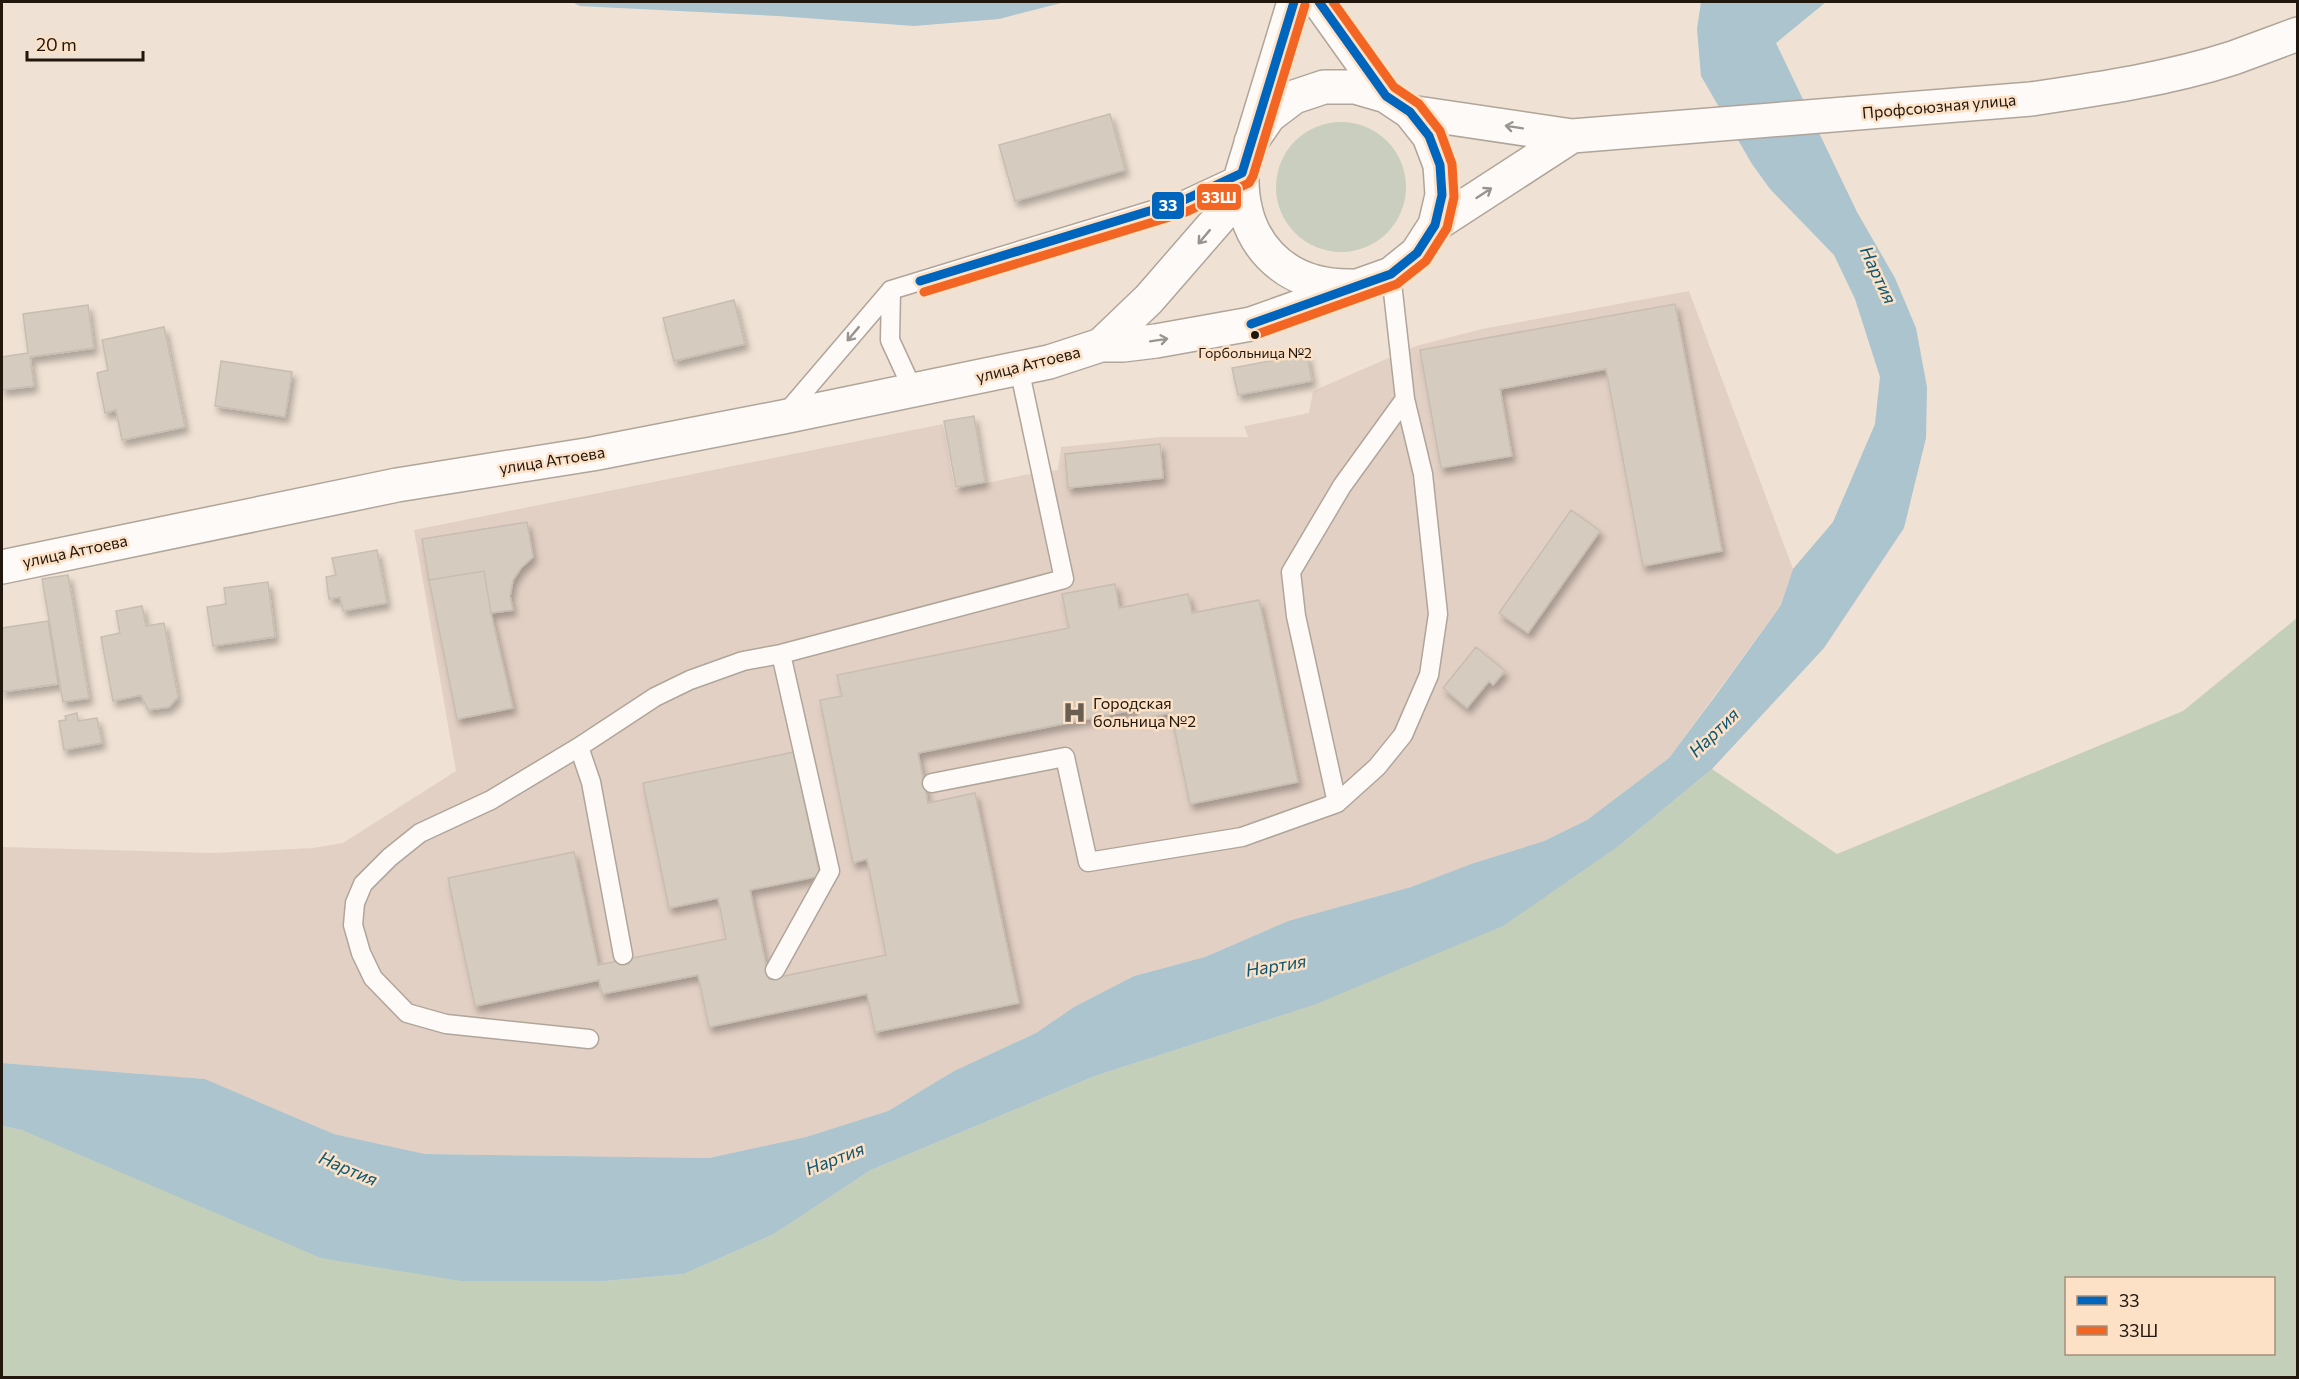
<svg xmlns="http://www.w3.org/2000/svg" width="2299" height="1379" viewBox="0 0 2299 1379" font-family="Commissioner,sans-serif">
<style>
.medical{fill:#e3d0c4}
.green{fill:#cacebe}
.forest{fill:#c4cfb9;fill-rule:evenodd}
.water{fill:#abc4ce}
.building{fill:#d5cbbe;stroke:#c8bdb2;stroke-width:1.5;filter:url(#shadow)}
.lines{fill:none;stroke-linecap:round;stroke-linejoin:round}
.service-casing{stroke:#b0a59a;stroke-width:21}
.tertiary-casing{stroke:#b0a59a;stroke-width:36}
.service{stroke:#fdfaf8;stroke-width:18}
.tertiary{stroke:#fdfaf8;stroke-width:33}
.bus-1-casing{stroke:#fce1c6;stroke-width:14}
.bus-2-casing{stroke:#fce1c6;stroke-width:14}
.bus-1{stroke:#0065bd;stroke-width:9}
.bus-2{stroke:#f26522;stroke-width:9}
.oneway{stroke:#9a948e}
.bus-dot{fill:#21170d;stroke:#fce1c6;stroke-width:2}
.labels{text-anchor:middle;stroke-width:5;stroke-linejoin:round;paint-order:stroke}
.bus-label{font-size:14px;fill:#21170d;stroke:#fce1c6}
.street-label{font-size:16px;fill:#21170d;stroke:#fce1c6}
.poi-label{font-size:16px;fill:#21170d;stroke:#fce1c6;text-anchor:start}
.water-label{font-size:18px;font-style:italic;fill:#0c5977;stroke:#fce1c6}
.line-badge{stroke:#fce1c6;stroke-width:2}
.badge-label{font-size:16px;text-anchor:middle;font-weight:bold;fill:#fff}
</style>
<defs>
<filter id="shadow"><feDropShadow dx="3.5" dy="6" stdDeviation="3" flood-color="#0004"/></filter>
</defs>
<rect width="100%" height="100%" fill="#efe1d3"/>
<path class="medical" d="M 1689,291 L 1793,569 L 1781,605 L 1669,758 L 1587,820 L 1544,841 L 1471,864 L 1411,887 L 1288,921 L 1205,957 L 1134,976 L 1074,1007 L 1036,1033 L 954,1071 L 888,1111 L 806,1137 L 709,1158 L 425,1154 L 334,1134 L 205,1079 L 2,1063 L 2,847 L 213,853 L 313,848 L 343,843 L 456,771 L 414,530 L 943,424 L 955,490 L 1024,475 L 1058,470 L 1061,447 L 1161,437 L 1248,437 L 1244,426 L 1309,413 L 1313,391 L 1416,346 L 1482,329 Z"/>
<path class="green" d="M1276 187a65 65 0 1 1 130 0a65 65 0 1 1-130 0Z"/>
<path class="forest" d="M 2297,618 L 2297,1377 L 2,1378 L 2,1126 L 22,1130 L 461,1281 L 605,1281 L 684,1274 L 774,1234 L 871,1170 L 1095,1076 L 1311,1006 L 1620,845 L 1712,769 L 1837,854 L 2183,711 ZM 2066,1278 L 2274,1278 L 2274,1354 L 2066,1354 Z"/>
<path class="water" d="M 572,2 L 1065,2 L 999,19 L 914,26 L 778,16 L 580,6 Z
M 1701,2 L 1826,2 L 1776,43 L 1857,212 L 1895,278 L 1916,328 L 1927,387 L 1926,438 L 1904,528 L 1824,648 L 1712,769 L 1620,845 L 1503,926 L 1311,1006 L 1095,1076 L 871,1170 L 774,1234 L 684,1274 L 605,1281 L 461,1281 L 321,1258 L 22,1130 L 2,1126 L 2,1063 L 205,1079 L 334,1134 L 425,1154 L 709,1158 L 806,1137 L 888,1111 L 954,1071 L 1036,1033 L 1074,1007 L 1134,976 L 1205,957 L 1288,921 L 1411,887 L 1471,864 L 1544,841 L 1587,820 L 1669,758 L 1719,691 L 1781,605 L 1793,569 L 1833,522 L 1875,424 L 1880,377 L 1855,299 L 1834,255 L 1770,189 L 1752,164 L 1701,76 L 1697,29 Z"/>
<path class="building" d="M 1110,114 L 1125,170 L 1015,201 L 999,145 Z
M 734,300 L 745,344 L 674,361 L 663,318 Z
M 1675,304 L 1722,551 L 1643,566 L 1606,369 L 1500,389 L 1512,456 L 1441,468 L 1420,350 Z
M 88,305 L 94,348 L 30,357 L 34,386 L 2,390 L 2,357 L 28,353 L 23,314 Z
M 164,327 L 185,427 L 122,440 L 116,410 L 105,413 L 97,373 L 108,370 L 102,340 Z
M 1307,354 L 1312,381 L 1238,395 L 1232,368 Z
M 221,361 L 292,372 L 285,417 L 215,406 Z
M 974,416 L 985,482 L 956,487 L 944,421 Z
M 1160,444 L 1163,478 L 1068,488 L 1065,454 Z
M 1571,510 L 1600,531 L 1528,633 L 1499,613 Z
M 527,522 L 533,557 L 521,568 L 513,580 L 510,596 L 513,610 L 491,613 L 484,571 L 429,580 L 422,539 Z
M 377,550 L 387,603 L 343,611 L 340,597 L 329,599 L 326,577 L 336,575 L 332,558 Z
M 484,571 L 491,613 L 513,708 L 457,719 L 429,580 Z
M 68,575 L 89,698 L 63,702 L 42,579 Z
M 268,582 L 275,637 L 213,646 L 207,607 L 226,604 L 224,588 Z
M 1115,584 L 1119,608 L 1188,594 L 1192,613 L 1259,600 L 1298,782 L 1190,804 L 1171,713 L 1139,719 L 1137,709 L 918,753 L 928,803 L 975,793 L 1019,1003 L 875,1032 L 867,994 L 709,1027 L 698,975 L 602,994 L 599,980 L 475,1006 L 448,878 L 574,852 L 598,965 L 726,939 L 718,898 L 669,908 L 643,783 L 794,752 L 820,876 L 750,890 L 769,979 L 886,955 L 867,859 L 853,863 L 820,700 L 842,696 L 837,675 L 1069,628 L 1062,594 Z
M 142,606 L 146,626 L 164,623 L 178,697 L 169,707 L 148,710 L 141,695 L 113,701 L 101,637 L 120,633 L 116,611 Z
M 48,621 L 58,684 L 2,692 L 2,628 Z
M 1476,647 L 1505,671 L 1493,685 L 1489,681 L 1467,708 L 1443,688 Z
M 77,713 L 78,721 L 97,718 L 102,743 L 64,750 L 59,721 L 66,720 L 65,716 Z"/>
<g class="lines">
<defs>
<path id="service" d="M 913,390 L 890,340 L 891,290 L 1182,201 L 1242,173
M 785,414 L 891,290
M 579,747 L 591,782 L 623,955
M 932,783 L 1065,757 L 1088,862 L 1242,837 L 1337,803 L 1377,767 L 1403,735 L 1429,675 L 1438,614 L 1423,474 L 1405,399 L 1391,274
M 1337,803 L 1296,616 L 1291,572 L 1342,486 L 1405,399
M 775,970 L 830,871 L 781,654
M 589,1039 L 446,1024 L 407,1013 L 373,978 L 361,953 L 353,925 L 355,903 L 363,884 L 390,857 L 420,833 L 491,800 L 579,747 L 655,697 L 690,680 L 743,661 L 781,654 L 1064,579 L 1019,368"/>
<path id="tertiary" d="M 1294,2 L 1242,173 C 1240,241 1282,287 1351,286
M 1319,2 L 1386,96
M 1410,112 L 1572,136 L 2031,99 C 2099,89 2168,79 2233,58 C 2255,50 2276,42 2298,34
M 1435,225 L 1572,136
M 1101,345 L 1149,299 L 1242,192
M 2,567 L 397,485 L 592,454 L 783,417 L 1049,362 L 1101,345 L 1123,345 L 1156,341 L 1251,324 L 1391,274 L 1417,253 L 1435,225 L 1442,195 L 1440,165 L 1429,136 L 1410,112 L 1386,96 L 1355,87 L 1324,87 L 1294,97 L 1269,116 L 1251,142"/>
</defs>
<use href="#service" class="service-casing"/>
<use href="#tertiary" class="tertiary-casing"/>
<use href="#service" class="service"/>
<use href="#tertiary" class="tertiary"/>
<defs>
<path id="bus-1" d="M 920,281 L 1182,201 L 1242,173 L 1294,2
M 1251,324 L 1391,274 L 1417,253 L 1435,225 L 1442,195 L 1440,165 L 1429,136 L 1410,112 L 1386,96 L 1319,2"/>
<path id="bus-2" d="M 924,292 L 1186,212 L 1249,183 L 1253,176 L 1305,5
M 1255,335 L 1397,284 L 1426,261 L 1447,228 L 1454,197 L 1452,164 L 1440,131 L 1419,104 L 1394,87 L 1333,2"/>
</defs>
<use href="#bus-1" class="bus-1-casing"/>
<use href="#bus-2" class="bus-2-casing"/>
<use href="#bus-1" class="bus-1"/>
<use href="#bus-2" class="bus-2"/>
</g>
<defs><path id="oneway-shaft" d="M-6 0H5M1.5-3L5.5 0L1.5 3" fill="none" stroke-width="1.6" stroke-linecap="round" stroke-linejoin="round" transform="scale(1.5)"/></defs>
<g class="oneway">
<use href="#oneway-shaft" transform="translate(1514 127) rotate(-171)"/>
<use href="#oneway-shaft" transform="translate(1484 193) rotate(-33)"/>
<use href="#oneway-shaft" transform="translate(1204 237) rotate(130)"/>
<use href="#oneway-shaft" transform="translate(853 334) rotate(130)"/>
<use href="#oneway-shaft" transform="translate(1159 340) rotate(-9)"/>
</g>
<defs>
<symbol id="hospital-bare" viewBox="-9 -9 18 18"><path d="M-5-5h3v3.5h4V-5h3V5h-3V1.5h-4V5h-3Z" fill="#695e52" stroke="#fce1c6" stroke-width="2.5" paint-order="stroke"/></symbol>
</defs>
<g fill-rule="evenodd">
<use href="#hospital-bare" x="1058" y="696" width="33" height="33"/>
</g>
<circle class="bus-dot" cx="1255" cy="335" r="5"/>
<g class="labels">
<g class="bus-label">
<text x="1255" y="358">Горбольница №2</text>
</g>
<g class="street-label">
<text transform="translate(1939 106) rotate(-5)" y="6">Профсоюзная улица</text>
<text transform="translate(1028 364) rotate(-14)" y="6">улица Аттоева</text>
<text transform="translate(552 460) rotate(-9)" y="6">улица Аттоева</text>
<text transform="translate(75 551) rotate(-12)" y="6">улица Аттоева</text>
</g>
<g class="poi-label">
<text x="1093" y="709">Городская<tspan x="1093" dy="18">больница №2</tspan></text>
</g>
<g class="water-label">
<text transform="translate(1878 275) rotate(65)" y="6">Нартия</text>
<text transform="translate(1714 733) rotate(-44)" y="6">Нартия</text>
<text transform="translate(1276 966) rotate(-9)" y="6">Нартия</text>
<text transform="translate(835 1159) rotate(-21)" y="6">Нартия</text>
<text transform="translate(348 1169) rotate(23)" y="6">Нартия</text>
</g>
</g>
<g class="line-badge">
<rect x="1196" y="183" width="46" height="28" rx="6" fill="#f26522"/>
<rect x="1151" y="191" width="34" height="29" rx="6" fill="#0065bd"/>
</g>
<g class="badge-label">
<text x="1219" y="203">33Ш</text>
<text x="1168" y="211">33</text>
</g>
<rect width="2299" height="1379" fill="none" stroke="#21170d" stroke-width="6"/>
<rect x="2065" y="1277" width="210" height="78" fill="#fce1c6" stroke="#a4907c" stroke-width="1.5"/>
<rect x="2077" y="1296" width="30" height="9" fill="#0065bd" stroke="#a4907c" stroke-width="1.5"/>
<text x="2119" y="1307" font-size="18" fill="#21170d">33</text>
<rect x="2077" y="1326" width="30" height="9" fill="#f26522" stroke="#a4907c" stroke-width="1.5"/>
<text x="2119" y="1337" font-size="18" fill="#21170d">33Ш</text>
<path d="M27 51v9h116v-9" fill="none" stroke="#21170d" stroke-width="3"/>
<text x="36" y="51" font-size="18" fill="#21170d" stroke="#fce1c6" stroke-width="4.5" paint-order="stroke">20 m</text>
</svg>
